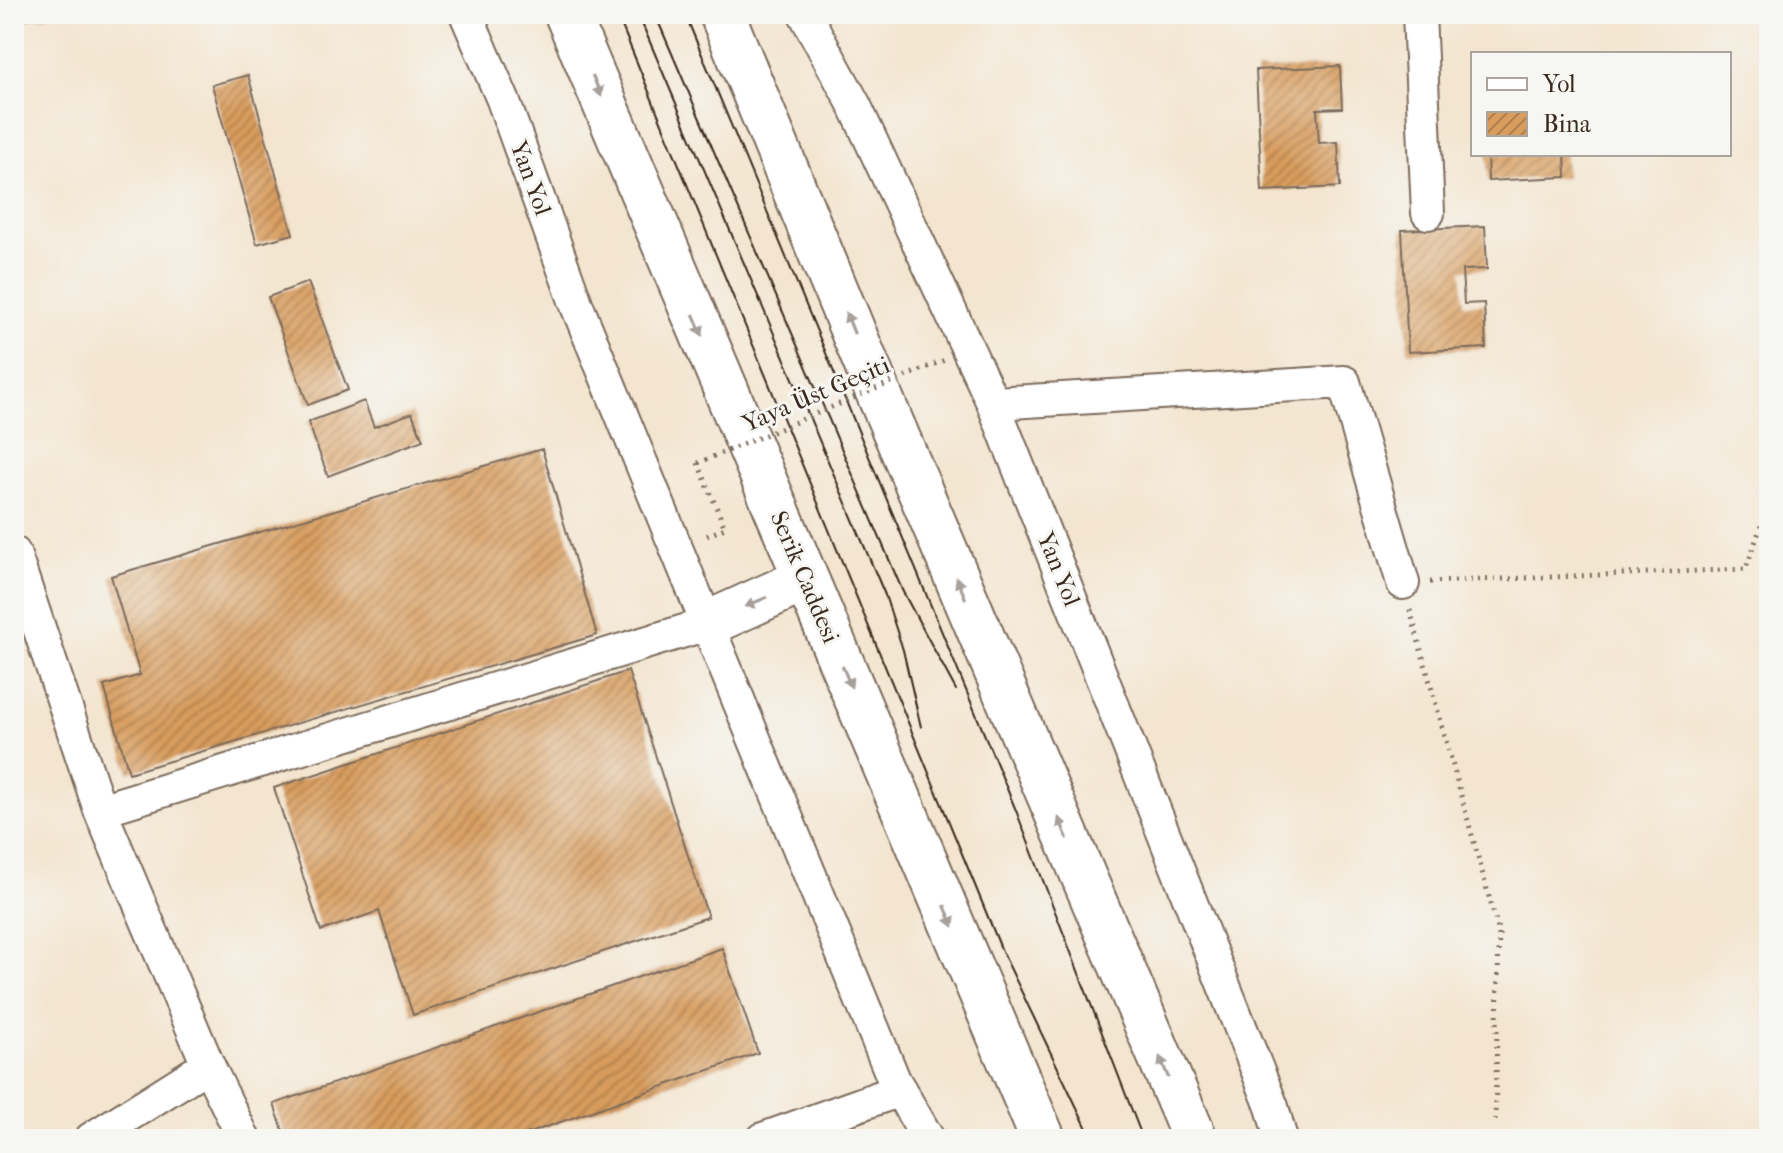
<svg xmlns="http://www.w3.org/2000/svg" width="1783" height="1153" viewBox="0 0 1783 1153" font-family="'IM FELL French Canon',serif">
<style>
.building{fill:url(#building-hatch)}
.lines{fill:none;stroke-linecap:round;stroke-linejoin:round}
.minor-casing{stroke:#7b6b5c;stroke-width:36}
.highway-casing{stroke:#7b6b5c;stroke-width:48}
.path{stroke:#7b6b5c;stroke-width:5;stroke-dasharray:2 6;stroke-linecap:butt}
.minor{stroke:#fff;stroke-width:32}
.highway{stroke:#fff;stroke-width:44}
.tram{stroke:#3b2a1e;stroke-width:2}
.path-bridge{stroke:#7b6b5c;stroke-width:5;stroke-dasharray:2 6;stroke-linecap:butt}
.oneway{fill:#a79f9a}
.labels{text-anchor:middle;stroke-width:6;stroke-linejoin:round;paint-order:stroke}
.street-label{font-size:24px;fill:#3b2a1e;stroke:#f6f6f2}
</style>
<defs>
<pattern id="building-hatch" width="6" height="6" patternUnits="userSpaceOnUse" patternTransform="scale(2)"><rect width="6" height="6" fill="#d89c5d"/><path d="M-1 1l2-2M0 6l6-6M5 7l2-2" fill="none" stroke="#b07f4c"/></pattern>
</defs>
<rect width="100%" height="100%" fill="#f6f6f2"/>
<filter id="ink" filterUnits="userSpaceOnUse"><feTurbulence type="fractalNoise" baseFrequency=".0125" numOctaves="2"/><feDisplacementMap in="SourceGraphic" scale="16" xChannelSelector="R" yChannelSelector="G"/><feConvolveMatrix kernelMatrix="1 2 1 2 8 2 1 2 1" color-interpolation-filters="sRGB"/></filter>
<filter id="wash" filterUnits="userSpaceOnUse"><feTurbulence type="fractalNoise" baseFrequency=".006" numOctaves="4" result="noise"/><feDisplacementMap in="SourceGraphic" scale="32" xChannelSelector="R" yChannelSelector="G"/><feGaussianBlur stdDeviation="1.8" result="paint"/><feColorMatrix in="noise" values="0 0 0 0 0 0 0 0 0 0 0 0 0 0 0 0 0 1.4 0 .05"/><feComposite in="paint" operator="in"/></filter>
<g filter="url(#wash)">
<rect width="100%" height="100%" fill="#f3e5cf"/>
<g id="blocks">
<path class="building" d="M 14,14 L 48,14 L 48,16 L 14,20 Z
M 1340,66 L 1342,108 L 1317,109 L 1319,143 L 1338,142 L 1340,187 L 1262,191 L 1256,70 Z
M 248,75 L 293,234 L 257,244 L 212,85 Z
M 1487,154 L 1565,154 L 1566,177 L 1488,181 Z
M 1485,226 L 1487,269 L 1462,270 L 1464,304 L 1484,303 L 1486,348 L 1408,352 L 1402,230 Z
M 308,282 L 348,390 L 308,405 L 268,297 Z
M 364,401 L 374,427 L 412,413 L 423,440 L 328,476 L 308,422 Z
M 542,449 L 597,635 L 129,773 L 104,686 L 140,675 L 111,576 Z
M 628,671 L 708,917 L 413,1015 L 379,911 L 321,931 L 274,788 Z
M 722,948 L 758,1053 L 512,1139 L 286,1139 L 274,1104 Z"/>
</g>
</g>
<g filter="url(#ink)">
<use href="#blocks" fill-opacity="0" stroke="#7b6b5c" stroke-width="2"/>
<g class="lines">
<defs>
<path id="minor" d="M 466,14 L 503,100 L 577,306 L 894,1080 L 928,1139
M 805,14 L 855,106 L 993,403 L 1272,1107 L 1281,1139
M 1419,14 L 1428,213
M 993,403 L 1344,382 L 1403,583
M 14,553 L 100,810 L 208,1065 L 244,1139
M 100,810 L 707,624
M 91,1139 L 208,1065
M 763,1139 L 900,1090"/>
<path id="highway" d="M 567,14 L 1043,1139
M 722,14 L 873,380 L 1195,1139
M 707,624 L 806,579"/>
</defs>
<use href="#minor" class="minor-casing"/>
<use href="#highway" class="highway-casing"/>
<path class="path" d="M 698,463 L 725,528 L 702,538
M 1430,582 L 1746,569 L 1769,503
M 1410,610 L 1499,933 L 1495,1122"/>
<use href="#minor" class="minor"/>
<use href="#highway" class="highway"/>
<path class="tram" d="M 617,14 L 1002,951 L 1092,1139
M 638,14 L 885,595 L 903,650 L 921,727
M 655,14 L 903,592 L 956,690
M 685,14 L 1015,808 L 1143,1139"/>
<path class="path-bridge" d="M 698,463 L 947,359"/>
</g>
<defs><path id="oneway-solid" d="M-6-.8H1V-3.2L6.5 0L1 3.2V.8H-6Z" transform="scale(2)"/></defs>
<g class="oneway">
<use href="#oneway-solid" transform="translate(597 86) rotate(67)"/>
<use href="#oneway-solid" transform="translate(850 323) rotate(-112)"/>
<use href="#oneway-solid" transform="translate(698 325) rotate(67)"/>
<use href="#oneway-solid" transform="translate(961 588) rotate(-113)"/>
<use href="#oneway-solid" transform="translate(756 602) rotate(156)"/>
<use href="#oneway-solid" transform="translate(847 677) rotate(67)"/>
<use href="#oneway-solid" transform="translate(1063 828) rotate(-113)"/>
<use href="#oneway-solid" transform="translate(949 916) rotate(67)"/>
<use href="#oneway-solid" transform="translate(1164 1067) rotate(-113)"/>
</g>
</g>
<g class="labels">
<g class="street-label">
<text transform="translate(531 178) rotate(70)" y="8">Yan Yol</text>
<text transform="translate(816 394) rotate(-23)" y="8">Yaya Üst Geçiti</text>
<text transform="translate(1059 569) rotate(68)" y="8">Yan Yol</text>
<text transform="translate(805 577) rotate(67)" y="8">Serik Caddesi</text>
</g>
</g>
<rect width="1783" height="1153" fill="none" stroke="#f6f6f2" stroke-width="48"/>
<rect x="1471" y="52" width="260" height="104" fill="#f6f6f2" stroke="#aba49d" stroke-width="2"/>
<rect x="1487" y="78" width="40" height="12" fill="#ffffff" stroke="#aba49d" stroke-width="2"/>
<text x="1543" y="92" font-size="24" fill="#3b2a1e">Yol</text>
<rect x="1487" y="112" width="40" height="24" fill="url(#building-hatch)" stroke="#aba49d" stroke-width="2"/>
<text x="1543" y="132" font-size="24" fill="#3b2a1e">Bina</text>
</svg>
